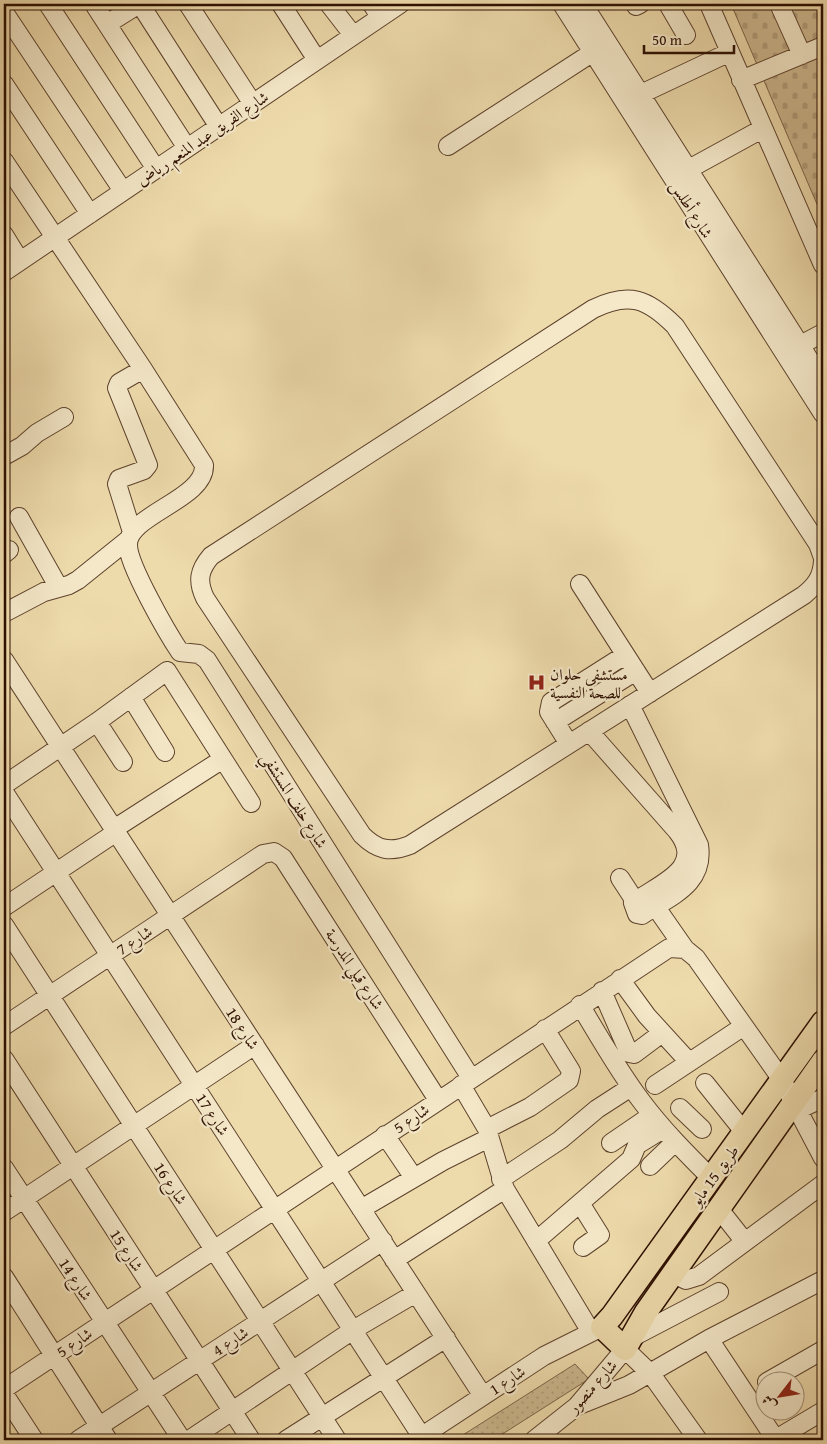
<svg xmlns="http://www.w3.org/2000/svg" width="827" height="1444" viewBox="0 0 827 1444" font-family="'Gentium Book Plus',Amiri,serif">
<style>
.grass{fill:url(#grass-dots);stroke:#7d6448}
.cemetery{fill:url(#cemetery-stones);stroke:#7d6448}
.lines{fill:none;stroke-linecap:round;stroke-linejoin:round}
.minor-casing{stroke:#5d422c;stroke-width:20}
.major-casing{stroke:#2d0f01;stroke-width:25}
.minor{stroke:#f4e8c9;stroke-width:18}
.major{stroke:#eedbac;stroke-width:22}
.labels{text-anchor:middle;stroke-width:4.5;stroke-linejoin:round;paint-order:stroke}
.street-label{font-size:16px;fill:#2d0f01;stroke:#f4e8c9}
.poi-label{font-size:16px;fill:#2d0f01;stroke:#f4e8c9;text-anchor:start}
</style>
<defs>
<pattern id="grass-dots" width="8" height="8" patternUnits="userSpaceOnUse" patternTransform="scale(1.25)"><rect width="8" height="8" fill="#cdb88f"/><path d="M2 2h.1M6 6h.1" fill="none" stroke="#b09d7a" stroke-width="1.8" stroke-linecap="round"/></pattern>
<pattern id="cemetery-stones" width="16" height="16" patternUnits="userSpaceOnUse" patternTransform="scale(1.25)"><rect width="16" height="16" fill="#cdb88f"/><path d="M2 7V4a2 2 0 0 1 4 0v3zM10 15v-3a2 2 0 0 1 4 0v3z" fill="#b09d7a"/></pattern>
</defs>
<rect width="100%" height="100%" fill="#eedbac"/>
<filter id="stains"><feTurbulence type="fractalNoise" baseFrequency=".004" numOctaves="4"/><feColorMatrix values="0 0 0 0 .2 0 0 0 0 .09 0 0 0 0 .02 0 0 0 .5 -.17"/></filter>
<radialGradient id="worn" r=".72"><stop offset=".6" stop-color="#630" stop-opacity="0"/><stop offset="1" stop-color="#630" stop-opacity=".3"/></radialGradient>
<path class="grass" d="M 575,1364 L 589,1379 L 493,1440 L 455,1440 Z"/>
<path class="cemetery" d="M 731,4 L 823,4 L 823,218 Z"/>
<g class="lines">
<defs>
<path id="minor" d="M 48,4 L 156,169
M 94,4 L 187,148
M 140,4 L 219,127
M 188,4 L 253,104
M 281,4 L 317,60
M 329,4 L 353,35
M 372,4 L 380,17
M 562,4 L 823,414
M 583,4 L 823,381
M 668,4 L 686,35
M 709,4 L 823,265
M 779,4 L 802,55
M 636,6 L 640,4
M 4,12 L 123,191
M 107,24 L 139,4
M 741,80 L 823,46
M 4,84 L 90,214
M 641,94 L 728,53
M 448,146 L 601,47
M 4,161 L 143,369 L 204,465 C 206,499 127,515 128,545 C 128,565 168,634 180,652 L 199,654 L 207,660 L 471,1078
M 689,169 L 762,129
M 4,235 L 20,261
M 4,272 L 400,4
M 791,350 L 823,333
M 4,456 L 22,446 L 37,433 L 64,417
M 19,517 L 59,588
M 132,532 L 117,484 L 119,479 L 144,470 L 148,465 L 117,388 L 119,383 L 143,369
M 4,554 L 9,550
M 823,558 L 818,544 L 675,326 C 648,299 629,291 593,309 L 211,556 C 199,570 197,581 205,598 L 362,835 C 377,850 390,853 410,845 L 804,595 C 816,585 822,577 823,561
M 580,584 L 650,693
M 4,613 L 44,592 L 69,585 L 78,580 L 129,539
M 4,660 L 483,1396
M 131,697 L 165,752
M 97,722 L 123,762
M 555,722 L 636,671
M 589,731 L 677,831 C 707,869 658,884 633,903 L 637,914 L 642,915 C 670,896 705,885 699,845 L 630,705
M 569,744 L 549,712 L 551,702 L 625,655
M 4,785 L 97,722 L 167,671 L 251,803
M 4,792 L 422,1437
M 620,878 L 635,901
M 655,906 L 685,949
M 4,907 L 112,835 L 117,827 L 223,759
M 4,925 L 337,1440
M 620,979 L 647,1016 L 689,1062
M 602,991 L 629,1053 L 634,1054 L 662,1033
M 580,1005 C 600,1038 619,1072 642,1102 C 663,1130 687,1154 712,1179
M 4,1026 L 263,854 L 274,852 L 283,858 L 438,1100
M 4,1059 L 251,1440
M 705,1083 L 745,1133
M 461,1085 L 487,1129 L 505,1189 L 591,1332
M 655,1085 L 744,1026
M 680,1108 L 702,1129
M 798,1110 L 823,1098
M 487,1129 L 530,1107 L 569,1080 L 571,1071 L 545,1029
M 385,1135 L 414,1178
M 611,1143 L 652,1115
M 650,1166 L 675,1142
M 4,1168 L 182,1440
M 501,1179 L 560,1140 L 597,1109 L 631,1087
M 580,1203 L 600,1235 L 583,1247
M 361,1209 L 443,1161 L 489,1138
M 719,1209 L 745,1242
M 4,1212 L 255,1045
M 536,1241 L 631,1159 L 637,1145 L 663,1129
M 394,1260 L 505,1189
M 674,1274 L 686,1280 L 699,1276 L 823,1184
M 4,1277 L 108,1440
M 631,1338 L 719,1292
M 709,1339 L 776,1440
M 767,1382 L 823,1350
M 4,1389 L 669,948 L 685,949 L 696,958 L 782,1080 L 823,1158
M 4,1394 L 34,1440
M 577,1406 L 629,1385 L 709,1339 L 823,1280
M 776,1439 L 823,1411
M 78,1440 L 383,1241
M 189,1440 L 353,1330 L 416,1293
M 286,1440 L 446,1338
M 416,1440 L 544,1356 L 602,1327
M 534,1440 L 577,1406 L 625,1349 L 651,1374 L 698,1440"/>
<path id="major" d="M 823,1022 L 612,1316 L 602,1327 L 625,1349 L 646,1312 L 823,1061"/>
</defs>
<use href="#minor" class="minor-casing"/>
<use href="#major" class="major-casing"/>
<use href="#minor" class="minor"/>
<use href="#major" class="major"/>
</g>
<defs>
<symbol id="hospital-bare" viewBox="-9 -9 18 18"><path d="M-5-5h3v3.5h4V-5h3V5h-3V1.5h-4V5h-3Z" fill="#8f2418" stroke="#f4e8c9" stroke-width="2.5" paint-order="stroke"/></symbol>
</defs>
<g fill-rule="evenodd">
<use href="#hospital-bare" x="524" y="670" width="25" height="25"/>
</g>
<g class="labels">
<g class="street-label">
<text transform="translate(202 138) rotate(-34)" y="6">شارع الفريق عبد المنعم رياض</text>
<text transform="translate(692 209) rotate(58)" y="6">شارع أطلس</text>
<text transform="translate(295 800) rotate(58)" y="6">شارع خلف المستشفي</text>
<text transform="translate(134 940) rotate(-33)" y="6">شارع 7</text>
<text transform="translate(355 969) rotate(57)" y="6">شارع قبلي المدرسة</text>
<text transform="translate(243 1028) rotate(57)" y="6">شارع 18</text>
<text transform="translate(213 1114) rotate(57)" y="6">شارع 17</text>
<text transform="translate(411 1118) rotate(-34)" y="6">شارع 5</text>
<text transform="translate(714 1175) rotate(-54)" y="6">طريق 15 مايو</text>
<text transform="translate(171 1183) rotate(57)" y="6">شارع 16</text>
<text transform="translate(127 1250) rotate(57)" y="6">شارع 15</text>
<text transform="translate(76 1279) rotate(57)" y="6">شارع 14</text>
<text transform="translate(230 1341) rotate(-33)" y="6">شارع 4</text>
<text transform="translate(74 1342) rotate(-34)" y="6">شارع 5</text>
<text transform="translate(507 1380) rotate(-33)" y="6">شارع 1</text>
<text transform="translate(592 1386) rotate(-48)" y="6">شارع منصور</text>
</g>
<g class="poi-label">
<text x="550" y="680">مستشفي حلوان<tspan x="550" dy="18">للصحة النفسية</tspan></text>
</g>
</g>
<rect width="827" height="1444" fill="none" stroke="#eedbac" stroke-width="20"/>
<rect x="5" y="5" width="817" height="1434" fill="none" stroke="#2d0f01" stroke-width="2.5"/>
<rect x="10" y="10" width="807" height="1424" fill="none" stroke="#2d0f01"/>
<g transform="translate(780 1396) rotate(239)"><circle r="24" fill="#f4e8c9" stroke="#a49179"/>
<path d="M0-4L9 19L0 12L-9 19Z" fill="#8f2418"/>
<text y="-8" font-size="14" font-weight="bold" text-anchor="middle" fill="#2d0f01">ش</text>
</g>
<path d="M644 45v8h90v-8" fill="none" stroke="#2d0f01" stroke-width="2.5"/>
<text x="652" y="45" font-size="15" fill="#2d0f01" stroke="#f4e8c9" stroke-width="4" paint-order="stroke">50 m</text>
<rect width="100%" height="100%" filter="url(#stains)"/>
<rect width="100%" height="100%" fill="url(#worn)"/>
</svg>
